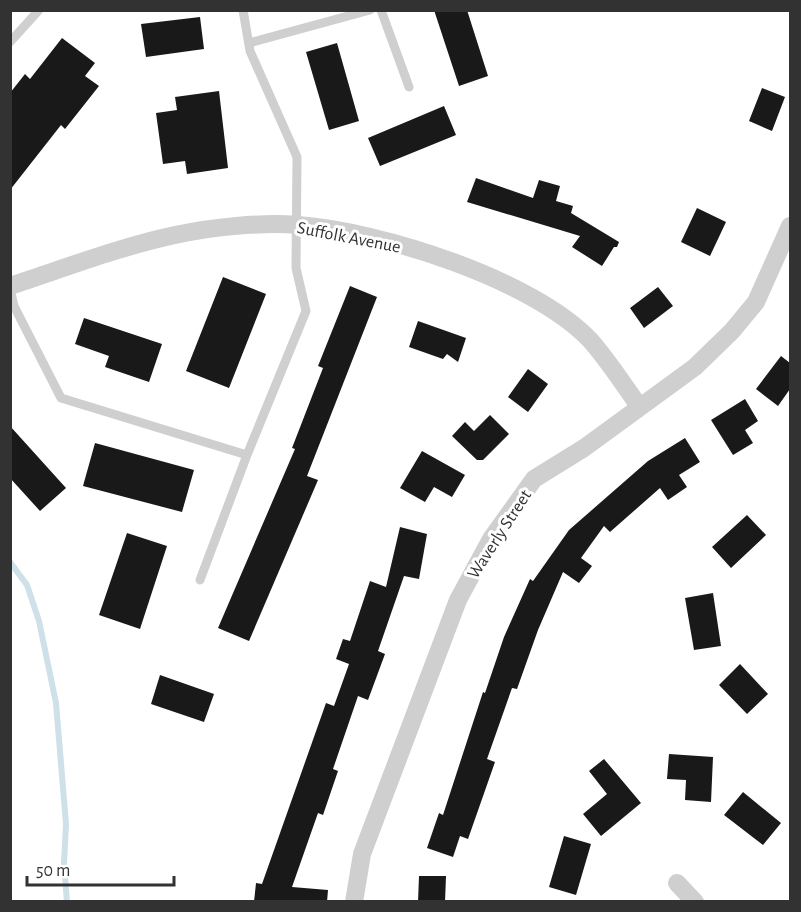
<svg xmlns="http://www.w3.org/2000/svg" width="801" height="912" viewBox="0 0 801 912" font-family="'Alegreya Sans',sans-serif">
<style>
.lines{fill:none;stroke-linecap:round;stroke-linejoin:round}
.stream{stroke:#cee0e8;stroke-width:6}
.building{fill:#191919}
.service{stroke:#cfcfcf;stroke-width:9}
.minor{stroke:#cfcfcf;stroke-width:18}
.labels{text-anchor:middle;stroke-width:6;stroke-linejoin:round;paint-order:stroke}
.street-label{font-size:18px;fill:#323232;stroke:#fff}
</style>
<rect width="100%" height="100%" fill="#fff"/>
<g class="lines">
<path class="stream" d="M 10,562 L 27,585 L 39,621 L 56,703 L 66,824 L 64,863 L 67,902"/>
</g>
<path class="building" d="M 434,10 L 467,10 L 488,76 L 459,86 Z
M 200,17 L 204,49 L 146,57 L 141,24 Z
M 62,38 L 95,63 L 85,76 L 99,86 L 65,129 L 61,125 L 10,190 L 10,93 L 25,74 L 30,79 Z
M 337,43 L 359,121 L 329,130 L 306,52 Z
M 762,88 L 785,97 L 772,131 L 749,121 Z
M 219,91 L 228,168 L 187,174 L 185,161 L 163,164 L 156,113 L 177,110 L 175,97 Z
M 444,106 L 456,135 L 380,166 L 368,138 Z
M 476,178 L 533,198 L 539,180 L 560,186 L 556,201 L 573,206 L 571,213 L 619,242 L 617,247 L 614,247 L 602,266 L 572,247 L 580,236 L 467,202 Z
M 697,208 L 726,222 L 710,256 L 681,242 Z
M 223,277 L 266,294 L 229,388 L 186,371 Z
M 350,286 L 377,297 L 307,476 L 318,480 L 249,641 L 218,628 L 295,449 L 292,448 L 323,368 L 318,366 Z
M 658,287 L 673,306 L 644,328 L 630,308 Z
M 84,318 L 162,344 L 149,382 L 105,367 L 109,356 L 75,344 Z
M 418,321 L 466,338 L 458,362 L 447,354 L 443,359 L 409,347 Z
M 781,356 L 790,363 L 790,389 L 778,406 L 756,389 Z
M 528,369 L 548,384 L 528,412 L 508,397 Z
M 745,399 L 758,421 L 745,430 L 753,443 L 733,455 L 711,420 Z
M 490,415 L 509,434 L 483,460 L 477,460 L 452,436 L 465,422 L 474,431 Z
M 10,426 L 66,488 L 40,511 L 10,478 Z
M 685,438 L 700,462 L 679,475 L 687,487 L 668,500 L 660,488 L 610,532 L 604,526 L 581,558 L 592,566 L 579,583 L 563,572 L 538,630 L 517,689 L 512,688 L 487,759 L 495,762 L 468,839 L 460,836 L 453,857 L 427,848 L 439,813 L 443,815 L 483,692 L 485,693 L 504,637 L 530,579 L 533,581 L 569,530 L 648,461 Z
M 95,443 L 194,470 L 182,512 L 83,486 Z
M 422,451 L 465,475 L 452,497 L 434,487 L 425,502 L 400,488 Z
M 747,515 L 766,535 L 731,568 L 712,547 Z
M 400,527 L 427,534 L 419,579 L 404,576 L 378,651 L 385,654 L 368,700 L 358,696 L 333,769 L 338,771 L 323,815 L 318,813 L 292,887 L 328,890 L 327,902 L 254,902 L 256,883 L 262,884 L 326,703 L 334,706 L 349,664 L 336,659 L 343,639 L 350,641 L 370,581 L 386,587 Z
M 127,533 L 167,546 L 140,629 L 99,615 Z
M 713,593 L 721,646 L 694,650 L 685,598 Z
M 740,664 L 768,694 L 747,714 L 719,685 Z
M 160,675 L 214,694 L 204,722 L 151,704 Z
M 669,754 L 713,757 L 711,802 L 685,800 L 686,780 L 667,779 Z
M 604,759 L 641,803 L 601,836 L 583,814 L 607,794 L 589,771 Z
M 743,792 L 781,823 L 763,845 L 724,815 Z
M 564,836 L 591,844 L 576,895 L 549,887 Z
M 419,876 L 446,876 L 445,902 L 418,902 Z"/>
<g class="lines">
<path class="service" d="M 381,10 L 409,87
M 10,42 L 39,10
M 249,43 L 370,10
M 10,289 L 14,306 L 61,398 L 247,455 L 306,311 L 296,268 L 297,157 L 250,51 L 243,10
M 200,580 L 247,455"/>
<path class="minor" d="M 10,286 C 65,268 119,247 175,235 C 212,227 261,222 298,225 C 380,231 532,279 590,340 C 608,360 623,384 639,406
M 677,883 L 695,902
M 354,902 L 362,854 L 458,600 L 491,539 L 534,479 L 584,448 L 695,367 L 732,331 L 756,302 L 790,226"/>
</g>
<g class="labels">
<g class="street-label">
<text transform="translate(349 237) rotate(11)" y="6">Suffolk Avenue</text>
<text transform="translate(499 534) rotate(-57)" y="6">Waverly Street</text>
</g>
</g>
<rect width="801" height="912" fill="none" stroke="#323232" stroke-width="24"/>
<path d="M27 876v9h147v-9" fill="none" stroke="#323232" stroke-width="3"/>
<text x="36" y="876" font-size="18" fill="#323232" stroke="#ffffff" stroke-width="4.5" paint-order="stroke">50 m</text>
</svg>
